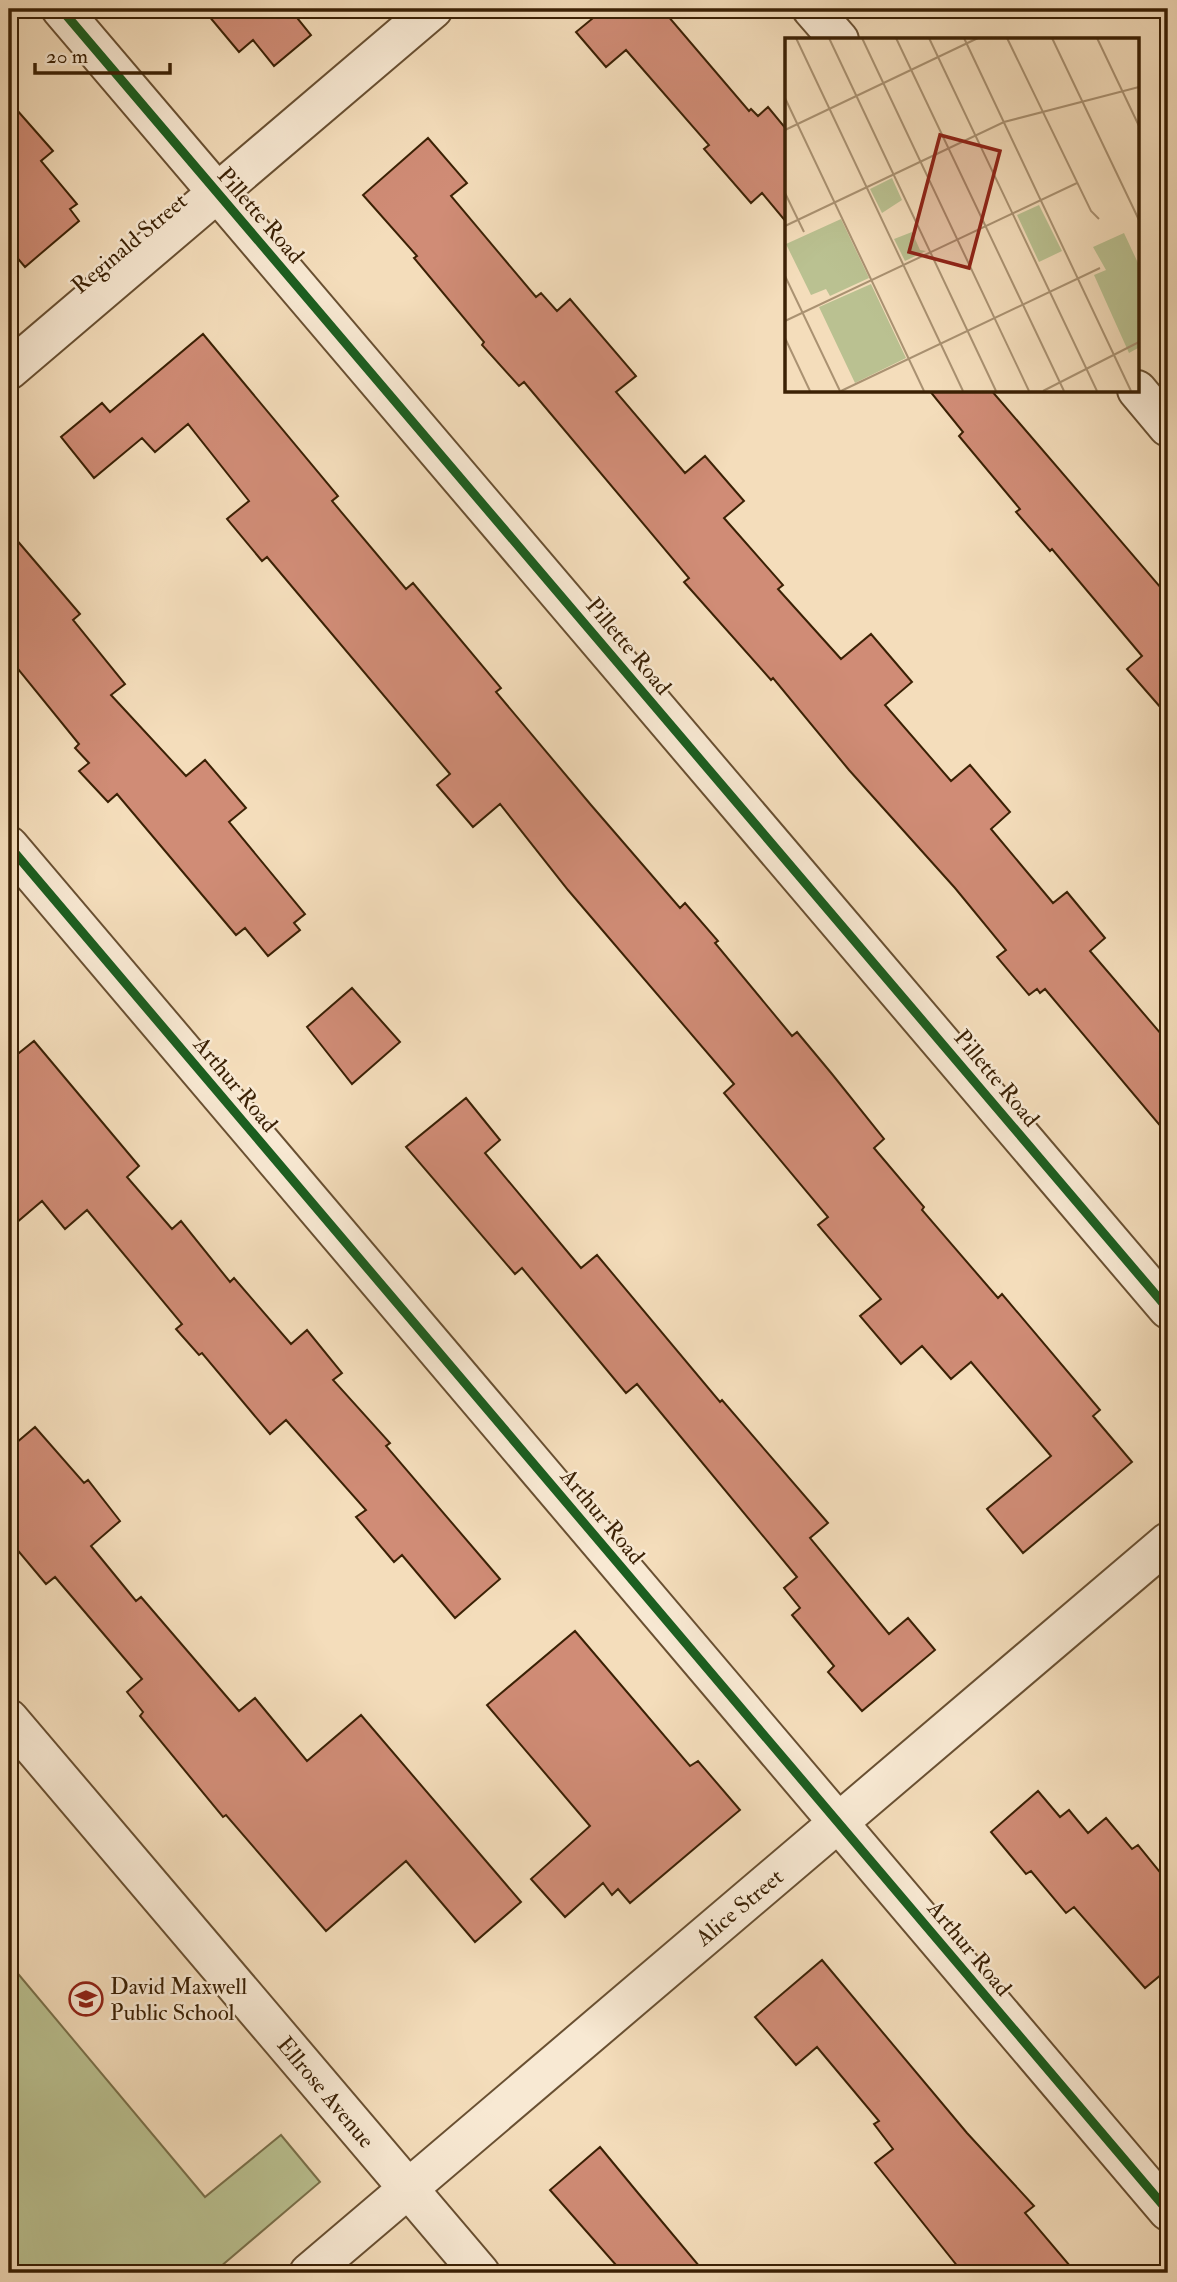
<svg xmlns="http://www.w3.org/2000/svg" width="1177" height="2282" viewBox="0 0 1177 2282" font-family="'IM FELL Double Pica',serif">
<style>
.green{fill:#bac191;stroke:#7a714b;stroke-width:2}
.building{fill:#d08c76;stroke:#3b2105;stroke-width:2}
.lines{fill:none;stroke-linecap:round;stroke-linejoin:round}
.minor-casing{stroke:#695032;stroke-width:42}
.tertiary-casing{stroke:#695032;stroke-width:42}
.minor{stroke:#f8e9d3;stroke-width:38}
.tertiary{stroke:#f8e9d3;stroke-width:38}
.cycleway-casing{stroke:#f8e9d3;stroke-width:13}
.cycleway{stroke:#1b5e20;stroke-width:9}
.labels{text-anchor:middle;stroke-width:5;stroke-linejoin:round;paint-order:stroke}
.street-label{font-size:23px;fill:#3b2105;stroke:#f8e9d3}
.poi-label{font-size:23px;fill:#3b2105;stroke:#f8e9d3;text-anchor:start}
.inset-road{fill:none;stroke:#aa9272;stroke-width:2}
.view{fill:#8f2418;fill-opacity:0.15;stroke:#8f2418;stroke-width:3.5}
.inset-edge{fill:none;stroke:#3b2105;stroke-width:3.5}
</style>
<rect width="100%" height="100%" fill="#f4ddbb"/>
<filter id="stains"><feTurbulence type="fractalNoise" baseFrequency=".00286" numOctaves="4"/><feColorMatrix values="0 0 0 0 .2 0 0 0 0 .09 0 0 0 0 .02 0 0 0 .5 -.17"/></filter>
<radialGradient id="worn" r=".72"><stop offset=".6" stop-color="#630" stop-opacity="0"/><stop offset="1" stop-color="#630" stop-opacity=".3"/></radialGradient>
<path class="green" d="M 9,1963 L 205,2197 L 281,2135 L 320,2182 L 213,2273 L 9,2273 Z"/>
<path class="building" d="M 203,9 L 290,9 L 311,35 L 274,66 L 253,40 L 239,52 Z
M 604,9 L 662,9 L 749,111 L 751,109 L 758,116 L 768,107 L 787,130 L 787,223 L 762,193 L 751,203 L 704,149 L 709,145 L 626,50 L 606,67 L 576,32 Z
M 9,101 L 53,151 L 41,161 L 77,204 L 70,209 L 79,221 L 25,267 L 9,248 Z
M 428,138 L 467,183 L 451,196 L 536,297 L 541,293 L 557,311 L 570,299 L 636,376 L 616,392 L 685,473 L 705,456 L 744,501 L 724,518 L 783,585 L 778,589 L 841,659 L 871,634 L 912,682 L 885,705 L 951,781 L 970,765 L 1010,812 L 991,829 L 1053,903 L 1067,892 L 1105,938 L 1090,951 L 1168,1042 L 1168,1135 L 1045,989 L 1040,993 L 1037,989 L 1029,995 L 997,957 L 1006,950 L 955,888 L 849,770 L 773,678 L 771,680 L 684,582 L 689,578 L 524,382 L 519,386 L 482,345 L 484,342 L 414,258 L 417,256 L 363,195 Z
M 203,334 L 338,496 L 332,501 L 406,589 L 413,583 L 501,688 L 496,692 L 591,805 L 680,908 L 685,903 L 718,941 L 715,943 L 792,1036 L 797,1032 L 832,1074 L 884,1139 L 874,1148 L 924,1207 L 922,1210 L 998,1298 L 1002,1294 L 1100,1410 L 1093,1416 L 1132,1462 L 1023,1553 L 987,1509 L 1051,1456 L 971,1362 L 951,1379 L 922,1346 L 901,1364 L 860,1316 L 881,1299 L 818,1225 L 828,1217 L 724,1093 L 734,1084 L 568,890 L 500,804 L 473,827 L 437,785 L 450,774 L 267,557 L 262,561 L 227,519 L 249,501 L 188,424 L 155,452 L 142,438 L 94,478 L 61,437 L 102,403 L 110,412 Z
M 929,390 L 991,390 L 1168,596 L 1168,716 L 1127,669 L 1142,656 L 1052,549 L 1050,551 L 1016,512 L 1020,509 L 959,436 L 963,432 Z
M 9,531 L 80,614 L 73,620 L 125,684 L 111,695 L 186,776 L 205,760 L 246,808 L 229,822 L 305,914 L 294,923 L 300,930 L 268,956 L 245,928 L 236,935 L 117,794 L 108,802 L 79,771 L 89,763 L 75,748 L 79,744 L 9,658 Z
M 352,988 L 400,1042 L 352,1084 L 307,1027 Z
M 34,1041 L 139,1166 L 127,1177 L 172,1229 L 181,1221 L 230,1282 L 234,1278 L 291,1344 L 307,1330 L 342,1373 L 333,1380 L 390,1443 L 386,1446 L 500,1579 L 455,1618 L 402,1555 L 394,1562 L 356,1517 L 366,1510 L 286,1420 L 270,1434 L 202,1353 L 199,1355 L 176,1329 L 182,1324 L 87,1210 L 65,1229 L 42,1201 L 9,1229 L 9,1061 Z
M 466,1098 L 500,1140 L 485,1153 L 581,1268 L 597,1255 L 720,1402 L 722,1400 L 828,1523 L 810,1538 L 889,1634 L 908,1618 L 935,1650 L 862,1711 L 828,1672 L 834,1666 L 792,1615 L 800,1608 L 784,1588 L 797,1577 L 637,1384 L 626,1393 L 522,1268 L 515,1274 L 406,1147 Z
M 35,1427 L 84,1483 L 88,1480 L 120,1521 L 91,1546 L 136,1601 L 141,1597 L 239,1711 L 255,1698 L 307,1761 L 361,1715 L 521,1902 L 475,1942 L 406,1861 L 326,1931 L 226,1815 L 223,1817 L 140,1716 L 143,1712 L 127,1692 L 142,1679 L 55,1577 L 46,1584 L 9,1540 L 9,1449 Z
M 575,1631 L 690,1766 L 698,1761 L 740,1810 L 630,1903 L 618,1889 L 612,1895 L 603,1883 L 565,1917 L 531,1879 L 590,1826 L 487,1705 Z
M 1038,1791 L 1060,1817 L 1069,1810 L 1088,1833 L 1106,1818 L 1132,1849 L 1138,1845 L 1168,1882 L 1168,1969 L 1145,1988 L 1074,1907 L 1066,1913 L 1031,1871 L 1026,1874 L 991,1832 Z
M 822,1960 L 967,2133 L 1034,2206 L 1025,2213 L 1076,2273 L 963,2273 L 875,2163 L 893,2149 L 874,2124 L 879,2121 L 817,2047 L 796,2065 L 755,2017 Z
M 600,2147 L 638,2193 L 705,2273 L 623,2273 L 550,2190 Z"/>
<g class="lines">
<defs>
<path id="minor" d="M 812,9 L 839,40
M 9,370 L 433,9
M 1137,390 L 1168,427
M 9,846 L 1168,2211
M 9,1719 L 480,2273
M 309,2273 L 1168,1542"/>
<path id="tertiary" d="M 61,9 L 1168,1309"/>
</defs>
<use href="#minor" class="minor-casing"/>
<use href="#tertiary" class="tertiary-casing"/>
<use href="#minor" class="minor"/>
<use href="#tertiary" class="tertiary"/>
<defs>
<path id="cycleway" d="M 61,9 L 1168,1309
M 9,846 L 1168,2211"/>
</defs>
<use href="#cycleway" class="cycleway-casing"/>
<use href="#cycleway" class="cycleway"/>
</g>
<defs>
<symbol id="school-ring" viewBox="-11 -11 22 22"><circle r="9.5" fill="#f8e9d3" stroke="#8f2418" stroke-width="1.5"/><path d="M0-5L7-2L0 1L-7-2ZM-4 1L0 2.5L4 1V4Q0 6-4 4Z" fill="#8f2418"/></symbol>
</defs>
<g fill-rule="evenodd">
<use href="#school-ring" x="67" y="1980" width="38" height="38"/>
</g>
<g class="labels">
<g class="street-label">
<text transform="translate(261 215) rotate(49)" y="8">Pillette Road</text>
<text transform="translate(129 243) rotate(-40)" y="8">Reginald Street</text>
<text transform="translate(629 646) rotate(50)" y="8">Pillette Road</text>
<text transform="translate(997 1078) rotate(50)" y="8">Pillette Road</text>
<text transform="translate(236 1084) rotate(50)" y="8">Arthur Road</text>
<text transform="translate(603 1516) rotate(50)" y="8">Arthur Road</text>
<text transform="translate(739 1907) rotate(-40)" y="8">Alice Street</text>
<text transform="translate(970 1948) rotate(50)" y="8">Arthur Road</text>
<text transform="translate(326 2092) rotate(50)" y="8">Ellrose Avenue</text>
</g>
<g class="poi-label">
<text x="110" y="1994">David Maxwell<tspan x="110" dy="26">Public School</tspan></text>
</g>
</g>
<g transform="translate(785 38)">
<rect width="354" height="354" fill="#f4ddbb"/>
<path d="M 107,140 L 117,162 L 97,175 L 85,151 ZM 254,167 L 277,213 L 254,224 L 232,177 ZM 56,181 L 84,240 L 45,258 L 41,251 L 26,257 L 1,206 ZM 127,194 L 135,212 L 141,213 L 120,223 L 109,201 ZM 339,195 L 353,225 L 353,310 L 344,315 L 309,237 L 321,232 L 308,209 ZM 86,246 L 121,320 L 70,345 L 34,269 Z" fill="#bac191"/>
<path class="inset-road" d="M 11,0 L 178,353M 44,0 L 211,353M 77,0 L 244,353M 111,0 L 279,353M 144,0 L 312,353M 179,0 L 346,353M 222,0 L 306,173 L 314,181M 267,0 L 354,182M 312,0 L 354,88M 0,60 L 139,353M 0,92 L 193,0M 0,155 L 19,194M 0,188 L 219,84 L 354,49M 0,238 L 55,353M 0,283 L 292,145M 0,300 L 25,353M 56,353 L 315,230M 258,353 L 354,304"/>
<path class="view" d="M 155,97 L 215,113 L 184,230 L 124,214 Z"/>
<rect width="354" height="354" class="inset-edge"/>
</g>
<rect width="1177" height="2282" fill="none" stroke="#f4ddbb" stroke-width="35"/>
<rect x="10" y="10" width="1156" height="2261" fill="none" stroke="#3b2105" stroke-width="3.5"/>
<rect x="18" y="18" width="1142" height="2247" fill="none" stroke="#3b2105" stroke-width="2"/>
<path d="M35 63v10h135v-10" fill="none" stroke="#3b2105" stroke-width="3.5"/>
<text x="46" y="63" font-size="21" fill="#3b2105" stroke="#f8e9d3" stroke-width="5" paint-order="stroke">20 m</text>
<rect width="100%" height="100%" filter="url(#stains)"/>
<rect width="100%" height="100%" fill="url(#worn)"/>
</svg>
